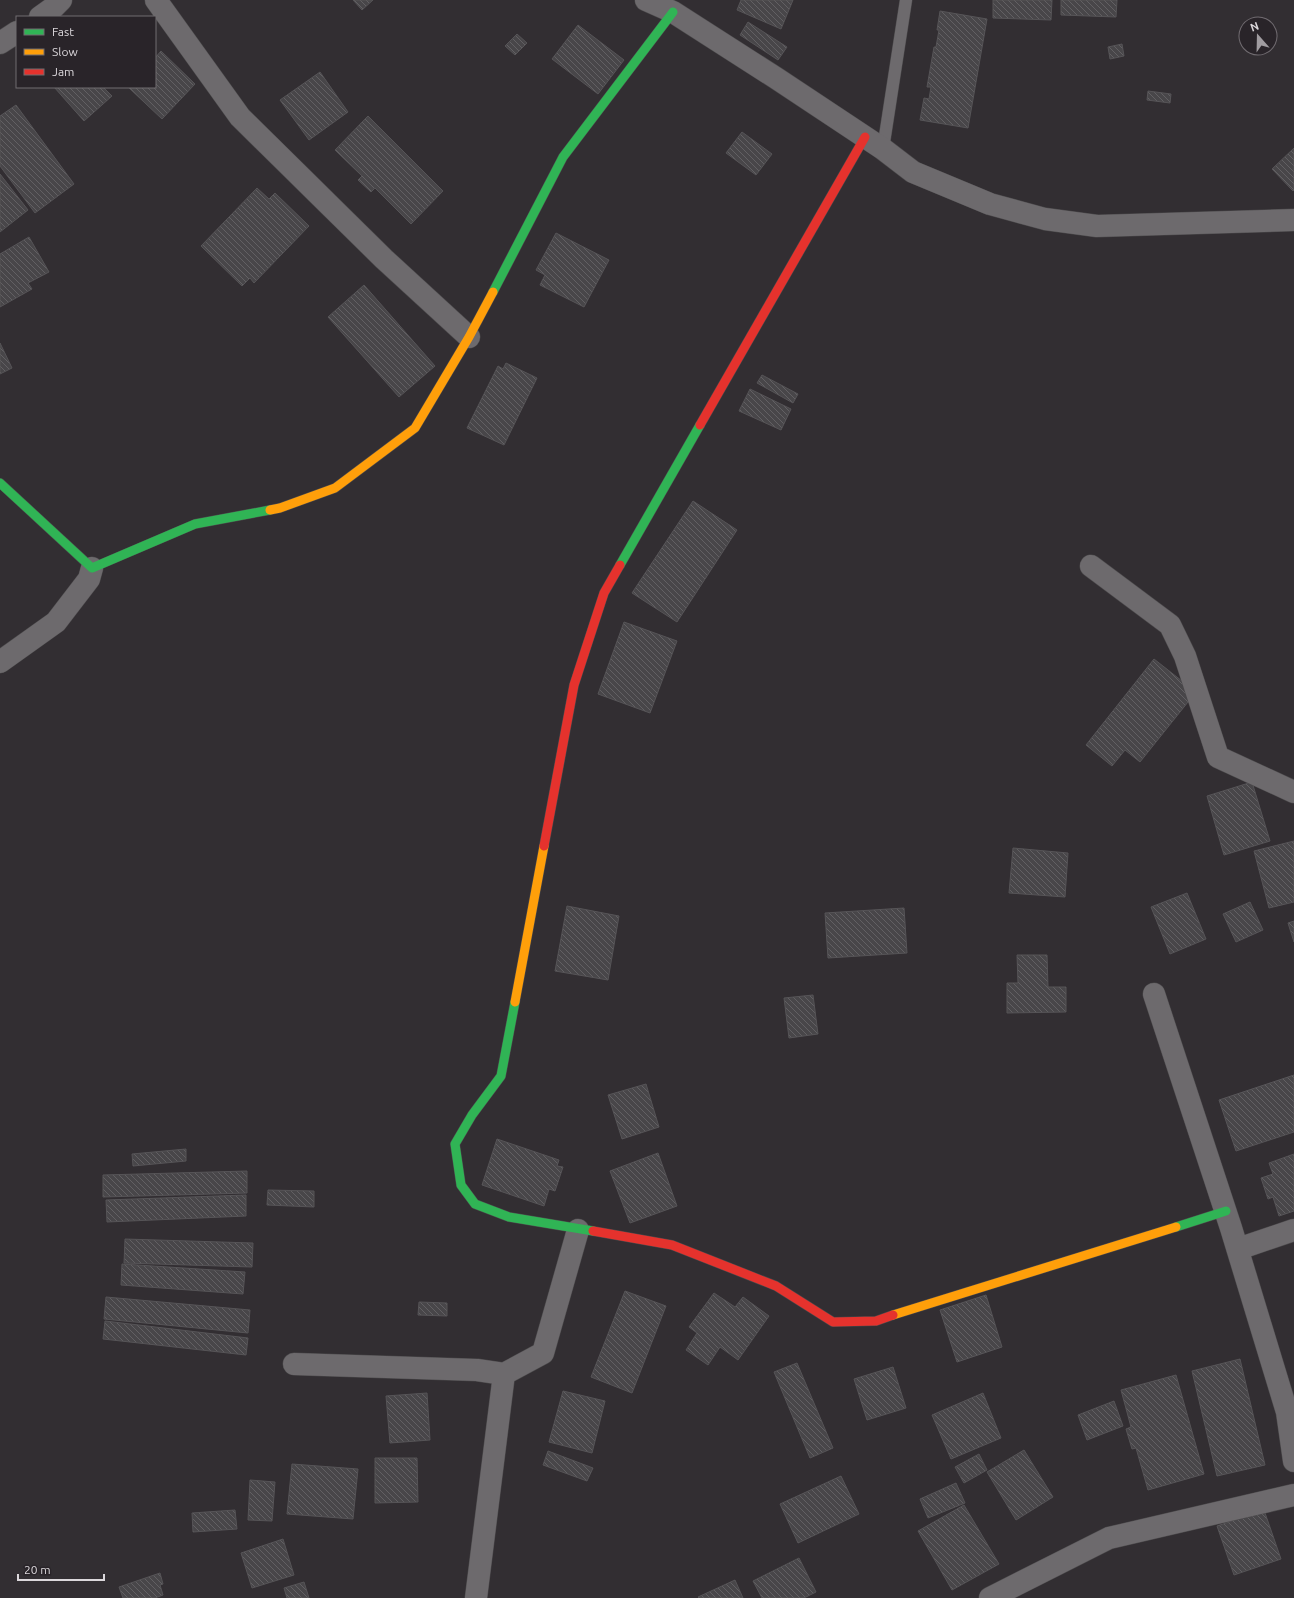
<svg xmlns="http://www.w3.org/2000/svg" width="1294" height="1598" viewBox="0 0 1294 1598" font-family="Ubuntu,sans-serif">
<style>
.building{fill:url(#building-back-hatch);stroke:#565457}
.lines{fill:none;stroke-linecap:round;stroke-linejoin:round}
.lane-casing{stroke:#4c4a4c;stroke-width:13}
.street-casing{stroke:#4c4a4c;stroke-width:23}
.fast-casing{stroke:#4c4a4c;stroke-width:10}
.slow-casing{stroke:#4c4a4c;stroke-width:10}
.jam-casing{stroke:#4c4a4c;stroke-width:10}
.lane{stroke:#6d6a6d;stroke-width:12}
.street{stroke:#6d6a6d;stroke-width:22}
.fast{stroke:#30b455;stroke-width:9}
.slow{stroke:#ff9f0a;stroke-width:9}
.jam{stroke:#e5322d;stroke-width:9}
</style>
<defs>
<pattern id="building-back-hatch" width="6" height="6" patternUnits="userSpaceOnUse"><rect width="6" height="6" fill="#484649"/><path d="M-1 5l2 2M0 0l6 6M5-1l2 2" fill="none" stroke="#626063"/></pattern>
</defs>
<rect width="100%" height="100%" fill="#322e32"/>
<path class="building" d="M 353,0 L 373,0 L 362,10 Z
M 741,0 L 793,0 L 781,29 L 737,10 Z
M 993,0 L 1052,0 L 1051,20 L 993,18 Z
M 1061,0 L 1117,0 L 1116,17 L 1061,15 Z
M 940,11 L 987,19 L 968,128 L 920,120 L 924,98 L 929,99 L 931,87 L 927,87 L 934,47 L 936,47 L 939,30 L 937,30 Z
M 748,22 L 787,47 L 778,60 L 740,35 Z
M 578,25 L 624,60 L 598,94 L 552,59 Z
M 517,34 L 527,43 L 515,55 L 505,46 Z
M 1122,44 L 1124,56 L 1110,59 L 1108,47 Z
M 161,51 L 195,84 L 162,119 L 128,87 L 155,87 L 155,58 Z
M 320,72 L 348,112 L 309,140 L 280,100 Z
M 54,87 L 103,87 L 112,96 L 84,121 Z
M 1148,91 L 1171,94 L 1170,103 L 1147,100 Z
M 16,105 L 74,184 L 35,213 L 0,166 L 0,116 Z
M 368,116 L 443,191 L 411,224 L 375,188 L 371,192 L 358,180 L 362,176 L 335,150 Z
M 742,132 L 772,154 L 756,175 L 726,153 Z
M 1294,148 L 1294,190 L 1293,191 L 1272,169 Z
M 0,174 L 28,210 L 0,232 Z
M 257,188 L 269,199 L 275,193 L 309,226 L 254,283 L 250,278 L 242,286 L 201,246 Z
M 556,233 L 609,260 L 584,307 L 540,285 L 545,275 L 536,270 Z
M 29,237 L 49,272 L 28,283 L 32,289 L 0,307 L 0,254 Z
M 364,285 L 435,366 L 399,397 L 328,317 Z
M 0,343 L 12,368 L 0,374 Z
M 506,363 L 537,378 L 504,445 L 467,428 L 498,366 L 503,369 Z
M 762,375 L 798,394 L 793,403 L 757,383 Z
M 750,389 L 791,409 L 781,430 L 739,411 Z
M 693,501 L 737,530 L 677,622 L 632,593 Z
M 624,622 L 677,641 L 650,713 L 598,694 Z
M 1154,659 L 1196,692 L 1140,762 L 1125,750 L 1112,766 L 1086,745 Z
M 1252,782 L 1270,841 L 1224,855 L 1207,796 Z
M 1294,841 L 1294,902 L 1269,908 L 1254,851 Z
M 1013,848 L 1068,853 L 1065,897 L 1009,893 Z
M 1187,893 L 1206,939 L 1170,954 L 1151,907 Z
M 1250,902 L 1263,930 L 1236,942 L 1223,914 Z
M 567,906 L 619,916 L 608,980 L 555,971 Z
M 904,908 L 907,953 L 828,958 L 825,913 Z
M 1294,921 L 1294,942 L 1288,923 Z
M 1017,955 L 1047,955 L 1048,987 L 1066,987 L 1066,1012 L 1007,1013 L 1007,983 L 1018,983 Z
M 813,995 L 818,1034 L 789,1038 L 784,998 Z
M 1294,1075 L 1294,1132 L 1236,1151 L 1219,1100 Z
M 646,1084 L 659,1127 L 622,1139 L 608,1095 Z
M 497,1139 L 559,1160 L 557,1166 L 563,1167 L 555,1191 L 549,1189 L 544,1206 L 482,1185 Z
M 186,1149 L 186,1161 L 133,1166 L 132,1154 Z
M 658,1153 L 677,1206 L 630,1223 L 610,1171 Z
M 1294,1154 L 1294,1211 L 1279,1216 L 1273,1197 L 1268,1199 L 1261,1178 L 1273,1174 L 1269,1163 Z
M 247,1171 L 247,1193 L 103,1197 L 103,1175 Z
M 268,1190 L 314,1191 L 314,1207 L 267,1205 Z
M 246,1195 L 246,1216 L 107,1222 L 106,1200 Z
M 125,1239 L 253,1243 L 252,1267 L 124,1263 Z
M 122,1264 L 245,1272 L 243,1294 L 121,1285 Z
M 625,1291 L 666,1306 L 632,1393 L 591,1377 Z
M 714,1293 L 735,1307 L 743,1297 L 769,1316 L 738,1360 L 720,1347 L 708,1365 L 686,1350 L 697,1333 L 689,1327 Z
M 986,1295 L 1002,1347 L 957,1362 L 940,1310 Z
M 106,1297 L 250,1310 L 248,1333 L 104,1319 Z
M 419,1302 L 447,1303 L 447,1316 L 418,1315 Z
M 105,1321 L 248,1338 L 246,1355 L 103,1339 Z
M 1240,1359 L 1265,1465 L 1217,1476 L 1192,1371 Z
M 797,1363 L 833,1448 L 810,1458 L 774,1372 Z
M 893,1367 L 906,1408 L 867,1420 L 854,1379 Z
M 1176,1375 L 1204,1474 L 1148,1490 L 1136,1448 L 1132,1449 L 1126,1429 L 1131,1427 L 1121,1390 Z
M 563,1391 L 605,1401 L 592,1453 L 549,1442 Z
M 427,1393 L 430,1440 L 390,1443 L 386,1396 Z
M 983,1393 L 1001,1438 L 951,1459 L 932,1415 Z
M 1114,1401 L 1123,1426 L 1087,1440 L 1078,1415 Z
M 1024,1450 L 1053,1497 L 1016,1520 L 987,1472 Z
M 548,1451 L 593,1468 L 587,1481 L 543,1465 Z
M 979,1454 L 987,1470 L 964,1483 L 955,1467 Z
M 375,1458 L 417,1458 L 418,1502 L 375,1503 Z
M 292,1464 L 358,1469 L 353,1519 L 287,1514 Z
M 841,1476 L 859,1514 L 798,1543 L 780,1504 Z
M 250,1480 L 275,1482 L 272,1521 L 248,1520 Z
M 956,1483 L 965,1503 L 928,1518 L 920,1499 Z
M 964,1505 L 999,1564 L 952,1590 L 918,1531 Z
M 235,1510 L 237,1529 L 193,1532 L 192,1513 Z
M 1264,1510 L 1281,1559 L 1234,1575 L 1217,1526 Z
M 283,1539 L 294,1575 L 252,1588 L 241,1553 Z
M 799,1558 L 816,1592 L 804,1598 L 762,1598 L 753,1581 Z
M 160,1573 L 163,1584 L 160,1585 L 163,1595 L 155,1598 L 123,1598 L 119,1587 Z
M 735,1580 L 743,1598 L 699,1598 L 698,1597 Z
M 304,1582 L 309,1598 L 287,1598 L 284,1588 Z"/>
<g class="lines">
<defs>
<path id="lane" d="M 883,149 L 906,0"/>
<path id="street" d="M 156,0 L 240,117 L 384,259 L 469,337
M 646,0 L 673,12 L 776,78 L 883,149 L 913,172 L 990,204 L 1045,219 L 1097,226 L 1294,220
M 40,17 L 54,7 L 61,0
M 0,43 L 17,32
M 1091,566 L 1170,625 L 1185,656 L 1218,757 L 1294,792
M 0,662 L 56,622 L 89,579 L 92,568
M 1154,994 L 1231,1228 L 1287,1412 L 1294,1461
M 1238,1249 L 1294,1230
M 294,1364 L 477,1370 L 504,1374 L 543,1353 L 578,1230
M 476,1598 L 504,1374
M 990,1598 L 1109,1538 L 1294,1495"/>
<path id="fast" d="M 493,292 L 563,157 L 673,12
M 0,483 L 92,568 L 195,524 L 270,510
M 620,565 L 700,425
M 515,1002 L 501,1076 L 472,1115 L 455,1144 L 461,1185 L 475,1204 L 509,1217 L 593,1231
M 1176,1227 L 1226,1211"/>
<path id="slow" d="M 270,510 L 280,508 L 335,488 L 415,428 L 469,337 L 493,292
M 515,1002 L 544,846
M 893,1315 L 1176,1227"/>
<path id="jam" d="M 700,425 L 865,137
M 544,846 L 574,685 L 604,593 L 620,565
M 593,1231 L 672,1245 L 776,1286 L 833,1322 L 876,1321 L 893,1315"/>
</defs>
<use href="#lane" class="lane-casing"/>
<use href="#street" class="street-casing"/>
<use href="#fast" class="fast-casing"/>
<use href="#slow" class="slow-casing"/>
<use href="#jam" class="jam-casing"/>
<use href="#lane" class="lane"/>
<use href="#street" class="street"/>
<use href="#fast" class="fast"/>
<use href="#slow" class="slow"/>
<use href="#jam" class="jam"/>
</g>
<rect x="16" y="16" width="140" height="72" fill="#292429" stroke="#716c71"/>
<rect x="24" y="29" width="20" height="6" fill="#30b455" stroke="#716c71"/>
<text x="52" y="36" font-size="12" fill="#dcd8dc">Fast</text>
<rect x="24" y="49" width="20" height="6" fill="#ff9f0a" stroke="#716c71"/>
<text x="52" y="56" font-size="12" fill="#dcd8dc">Slow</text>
<rect x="24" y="69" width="20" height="6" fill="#e5322d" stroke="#716c71"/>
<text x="52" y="76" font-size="12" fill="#dcd8dc">Jam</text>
<g transform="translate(1258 36) rotate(340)"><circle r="19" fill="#292429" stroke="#716c71"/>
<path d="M0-3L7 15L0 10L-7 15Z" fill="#a09ca0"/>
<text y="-6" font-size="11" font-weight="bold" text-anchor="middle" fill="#dcd8dc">N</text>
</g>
<path d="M18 1574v6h86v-6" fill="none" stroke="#dcd8dc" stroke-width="2"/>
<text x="24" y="1574" font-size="12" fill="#dcd8dc" stroke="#292429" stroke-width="3" paint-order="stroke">20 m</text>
</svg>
